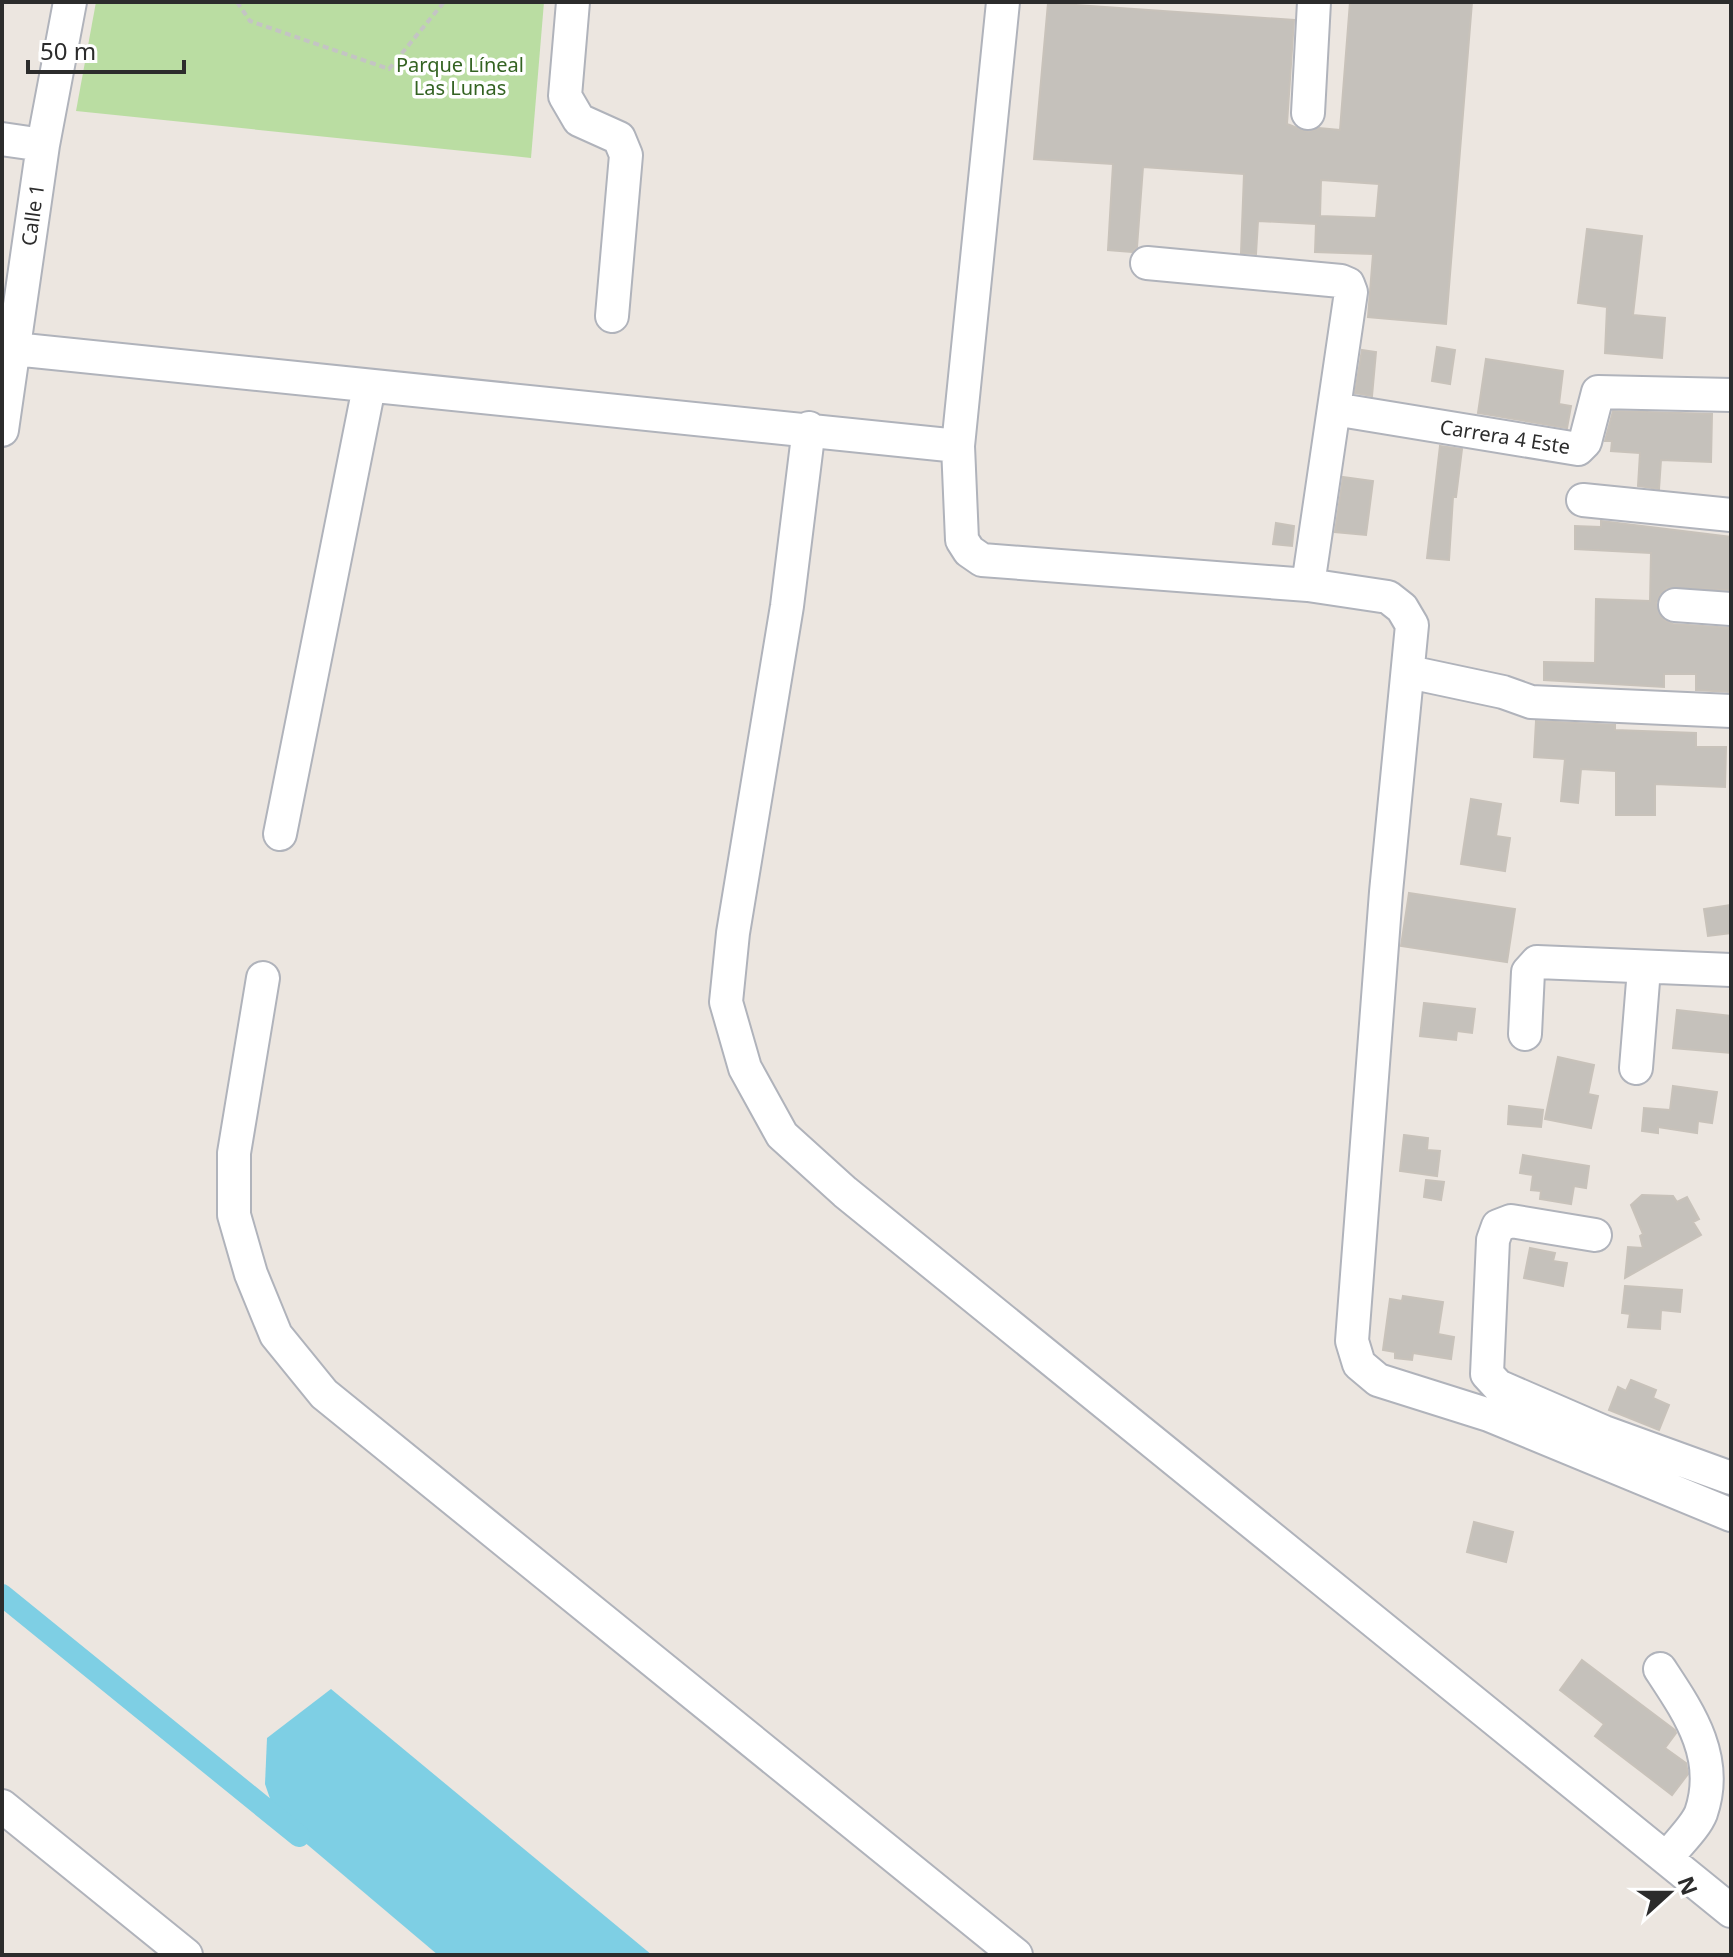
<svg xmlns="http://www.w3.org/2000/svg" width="1733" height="1957" viewBox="0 0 1733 1957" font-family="'Noto Sans',sans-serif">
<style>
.green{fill:#badda2}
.water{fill:#7ecfe4}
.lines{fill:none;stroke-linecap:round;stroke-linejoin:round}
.canal{stroke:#7ecfe4;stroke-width:22}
.building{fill:#c5c1bb;stroke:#c8c2ba;stroke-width:2;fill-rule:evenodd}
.minor-casing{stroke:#b0b3bb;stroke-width:36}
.path{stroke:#c4c4c4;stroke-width:4;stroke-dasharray:6 4;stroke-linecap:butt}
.minor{stroke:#fff;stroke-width:32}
.labels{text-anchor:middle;stroke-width:7;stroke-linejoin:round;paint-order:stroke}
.park-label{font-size:20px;fill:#346322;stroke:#fff}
.street-label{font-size:20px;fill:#2c2c2c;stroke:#fff}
</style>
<rect width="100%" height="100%" fill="#ece6e0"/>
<path class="green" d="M 96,2 L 544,2 L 531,158 L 76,111 Z"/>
<path class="water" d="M 331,1689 L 652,1955 L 438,1955 L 277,1819 L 265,1784 L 267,1738 Z"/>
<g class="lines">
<path class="canal" d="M 2,1595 L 299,1836"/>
</g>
<path class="building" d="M 1350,2 L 1472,2 L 1446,324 L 1368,317 L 1373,254 L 1315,252 L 1316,224 L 1258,221 L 1256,254 L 1241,253 L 1244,174 L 1143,167 L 1137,247 L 1132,252 L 1108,250 L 1113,164 L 1034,159 L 1048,3 L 1294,20 L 1287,124 L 1308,132 L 1319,128 L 1340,130 ZM 1321,180 L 1379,184 L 1376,218 L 1320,216 Z
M 1587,229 L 1642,236 L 1633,315 L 1665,318 L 1662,358 L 1605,353 L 1607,307 L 1578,303 Z
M 1437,347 L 1455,350 L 1450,384 L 1432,381 Z
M 1362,350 L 1376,352 L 1372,396 L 1355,393 Z
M 1486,359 L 1563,371 L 1559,404 L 1571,406 L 1567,428 L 1478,413 Z
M 1613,411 L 1712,414 L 1711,462 L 1661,460 L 1659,489 L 1638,486 L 1640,453 L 1611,451 L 1612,441 L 1605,441 Z
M 1440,446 L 1462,449 L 1456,497 L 1453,497 L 1449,560 L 1427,558 Z
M 1343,477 L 1373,481 L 1366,535 L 1335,532 Z
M 1601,521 L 1731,537 L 1731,590 L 1667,588 L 1660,594 L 1656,604 L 1664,620 L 1673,624 L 1731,628 L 1730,692 L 1696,690 L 1696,674 L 1664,674 L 1664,687 L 1544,680 L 1544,662 L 1595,663 L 1596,599 L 1650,601 L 1651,553 L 1575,549 L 1575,526 L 1601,527 Z
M 1276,523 L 1294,526 L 1292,546 L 1273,544 Z
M 1536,721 L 1615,725 L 1615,730 L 1696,733 L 1696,747 L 1726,747 L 1725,787 L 1655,784 L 1655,815 L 1616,815 L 1616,771 L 1581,769 L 1578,803 L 1561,801 L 1565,759 L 1534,757 Z
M 1471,799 L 1501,804 L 1496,836 L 1510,838 L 1505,871 L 1461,864 Z
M 1409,893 L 1515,909 L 1507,962 L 1401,946 Z
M 1731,905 L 1731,933 L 1708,936 L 1704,909 Z
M 1424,1003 L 1475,1009 L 1472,1033 L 1457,1031 L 1456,1040 L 1420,1036 Z
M 1677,1010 L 1731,1016 L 1731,1053 L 1673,1048 Z
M 1558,1057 L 1594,1065 L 1588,1094 L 1598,1096 L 1591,1128 L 1545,1119 Z
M 1673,1086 L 1717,1092 L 1712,1123 L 1698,1121 L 1697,1133 L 1658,1127 L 1658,1133 L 1642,1131 L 1644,1108 L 1670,1110 Z
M 1509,1106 L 1543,1110 L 1541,1127 L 1508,1124 Z
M 1404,1135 L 1428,1138 L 1427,1150 L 1440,1151 L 1437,1176 L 1400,1171 Z
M 1523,1155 L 1589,1166 L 1586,1188 L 1574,1186 L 1571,1204 L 1540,1199 L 1541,1191 L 1531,1190 L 1533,1175 L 1520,1173 Z
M 1426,1180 L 1444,1182 L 1441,1200 L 1424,1197 Z
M 1642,1195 L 1673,1196 L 1677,1202 L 1687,1197 L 1699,1219 L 1693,1222 L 1701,1235 L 1625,1278 L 1628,1247 L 1643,1248 L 1640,1236 L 1643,1234 L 1631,1205 Z
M 1530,1248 L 1555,1253 L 1553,1261 L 1567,1263 L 1563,1286 L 1524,1278 Z
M 1625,1286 L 1682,1290 L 1680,1312 L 1661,1310 L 1660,1329 L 1628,1327 L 1630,1314 L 1622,1313 Z
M 1403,1296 L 1443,1302 L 1438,1334 L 1454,1337 L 1451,1359 L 1413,1353 L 1412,1360 L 1395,1358 L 1395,1352 L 1383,1350 L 1390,1299 L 1402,1301 Z
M 1631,1380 L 1656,1390 L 1653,1398 L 1669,1405 L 1659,1430 L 1609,1410 L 1618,1387 L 1626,1391 Z
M 1474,1522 L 1513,1532 L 1506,1562 L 1467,1552 Z
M 1582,1660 L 1675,1730 L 1676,1733 L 1665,1748 L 1686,1763 L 1688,1774 L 1672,1795 L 1595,1736 L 1604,1724 L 1560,1690 Z"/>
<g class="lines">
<defs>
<path id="minor" d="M 573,2 L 565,96 L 579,120 L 619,138 L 626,155 L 612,316
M 1003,2 L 958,446 L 962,540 L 969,551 L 982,560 L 1308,585 L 1388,597 L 1402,608 L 1412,625 L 1386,892 L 1352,1341 L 1359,1364 L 1378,1380 L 1489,1415 L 1731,1515
M 1308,113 L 1314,2
M 2,139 L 43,145
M 1147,263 L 1341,281 L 1348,284 L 1351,292 L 1308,585
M 14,349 L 958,446
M 1334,409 L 1578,449 L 1585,442 L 1598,392 L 1731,395
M 809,428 L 787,606 L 733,933 L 726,1002 L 745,1068 L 782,1135 L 845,1192 L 1731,1911
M 2,430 L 43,145 L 70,2
M 1583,500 L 1731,515
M 1675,605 L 1731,609
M 1409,672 L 1503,692 L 1531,702 L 1731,711
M 280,834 L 369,387
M 263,978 L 234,1153 L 234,1215 L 251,1274 L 276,1335 L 324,1394 L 1016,1955
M 1525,1034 L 1528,972 L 1537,962 L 1731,970
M 1636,1068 L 1644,969
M 1595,1235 L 1511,1221 L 1498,1226 L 1493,1240 L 1487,1374 L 1498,1386 L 1604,1432 L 1731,1478
M 1660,1669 C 1689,1713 1720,1757 1701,1813 C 1695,1828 1677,1844 1667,1858
M 2,1806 L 186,1955"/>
</defs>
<use href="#minor" class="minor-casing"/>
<path class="path" d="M 237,2 L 250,21 L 389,69 L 444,2"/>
<use href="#minor" class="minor"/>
</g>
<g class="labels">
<g class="park-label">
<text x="460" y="72">Parque Líneal<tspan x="460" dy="23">Las Lunas</tspan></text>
</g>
<g class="street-label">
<text transform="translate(33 215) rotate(-82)" y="7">Calle 1</text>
<text transform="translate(1505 437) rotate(9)" y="7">Carrera 4 Este</text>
</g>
</g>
<rect width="1733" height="1957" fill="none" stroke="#2c2c2c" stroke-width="8"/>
<g transform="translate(1669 1893) rotate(69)" stroke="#ffffff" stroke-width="6" paint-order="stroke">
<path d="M0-6L14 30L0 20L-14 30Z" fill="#2c2c2c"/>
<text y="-12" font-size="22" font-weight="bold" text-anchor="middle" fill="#2c2c2c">N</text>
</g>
<path d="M28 60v12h156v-12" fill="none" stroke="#2c2c2c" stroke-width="4"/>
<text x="40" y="60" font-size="24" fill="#2c2c2c" stroke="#ffffff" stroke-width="6" paint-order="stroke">50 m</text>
</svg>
